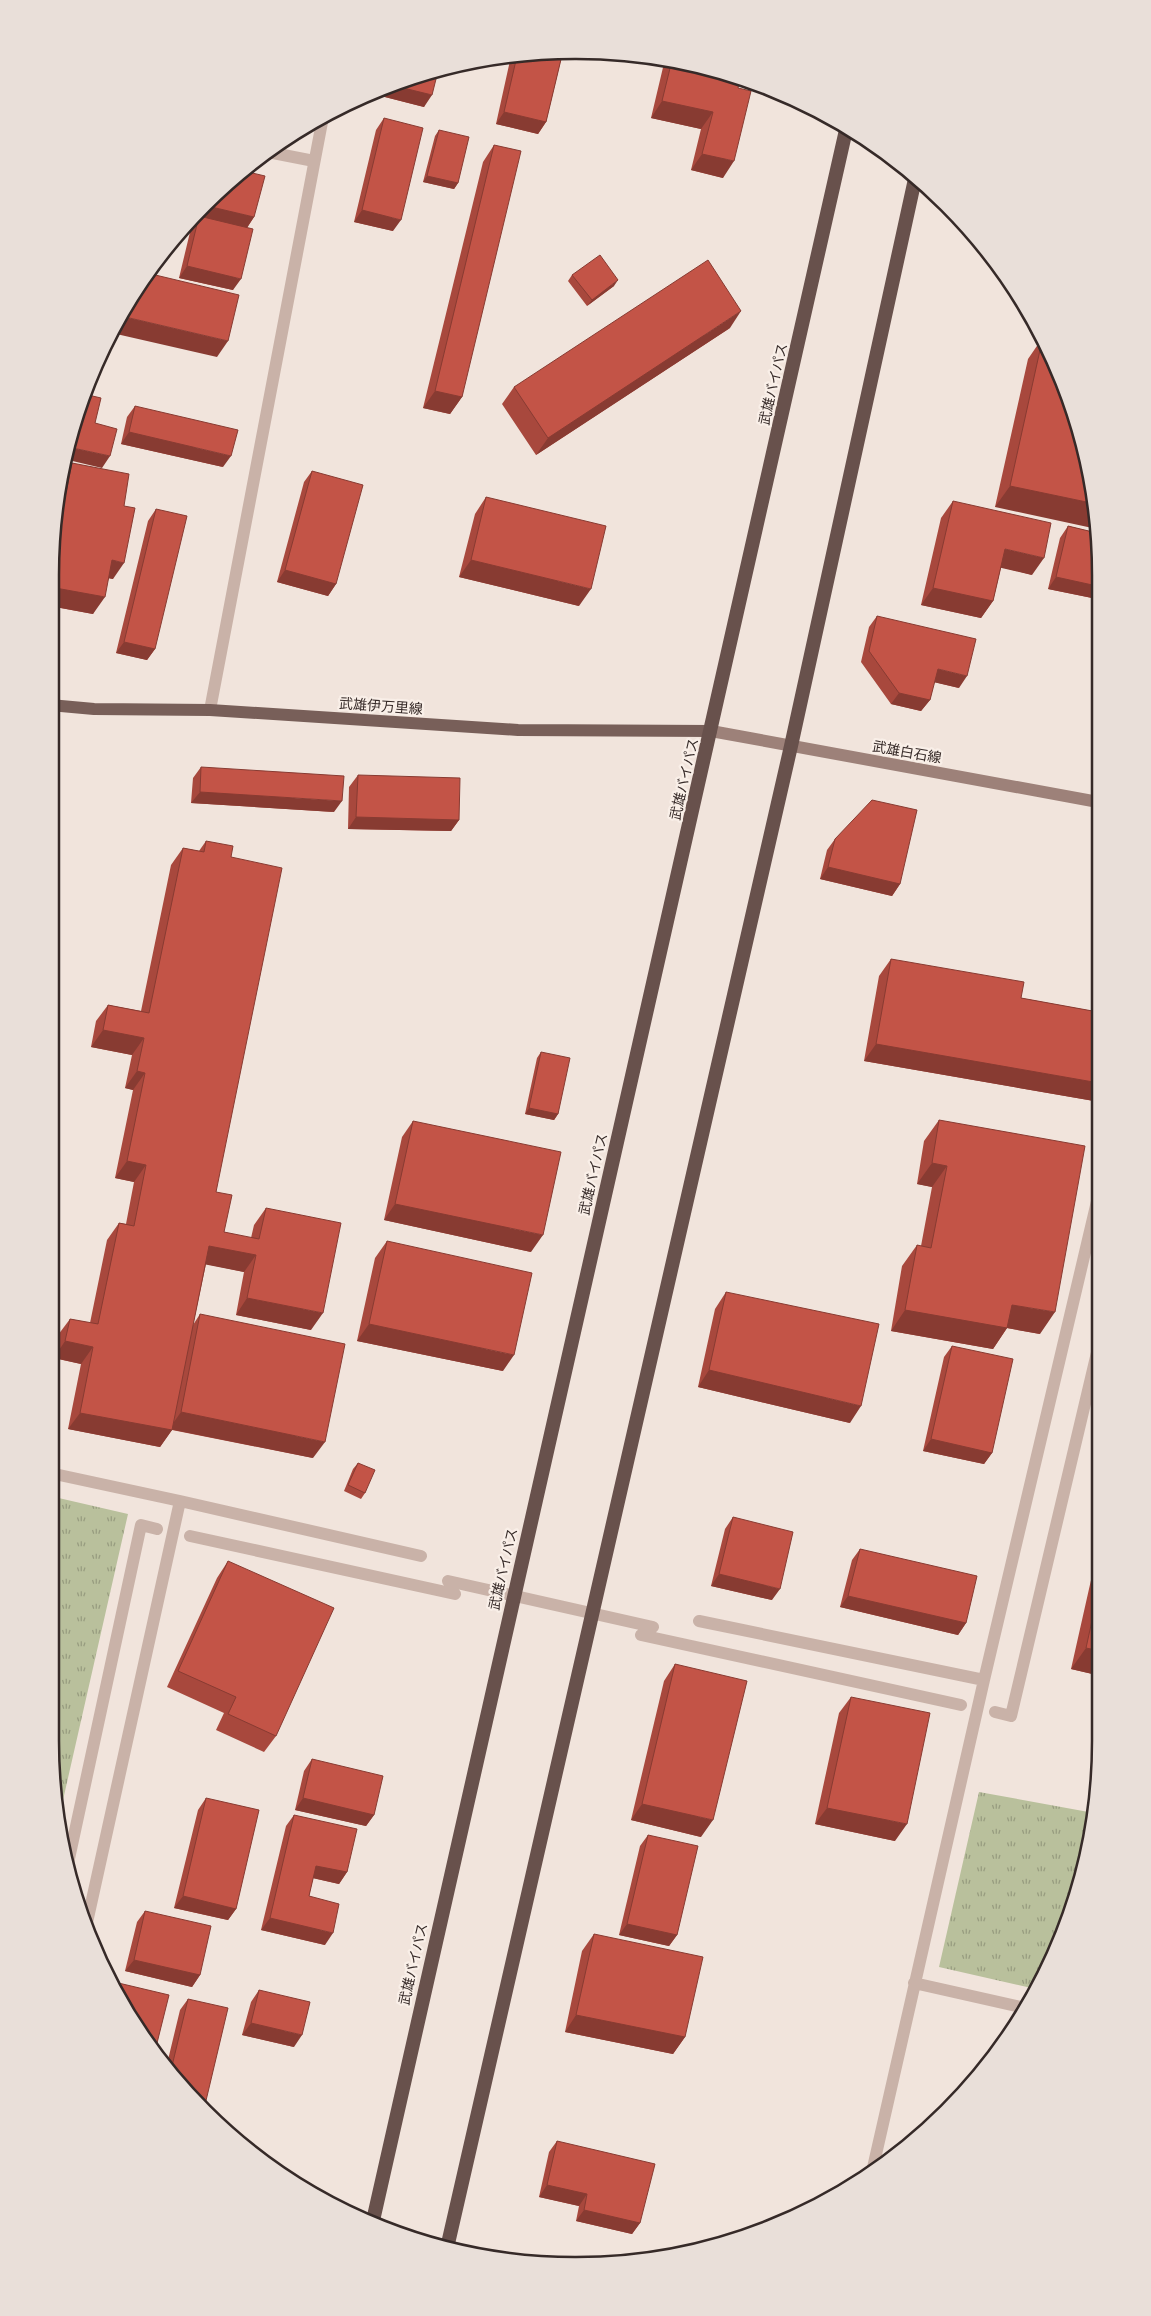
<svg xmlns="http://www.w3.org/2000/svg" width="1151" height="2316" viewBox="0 0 1151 2316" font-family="Roboto,'Noto Sans JP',sans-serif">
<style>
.grass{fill:url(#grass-tufts)}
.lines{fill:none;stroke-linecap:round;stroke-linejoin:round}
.pedestrian{stroke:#c9b2a8;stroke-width:12}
.minor{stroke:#c9b2a8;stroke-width:12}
.secondary{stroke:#9d8179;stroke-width:12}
.primary{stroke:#785f59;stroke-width:12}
.trunk{stroke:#68514c;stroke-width:14}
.wall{fill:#a8483d}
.shaded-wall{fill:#883b32}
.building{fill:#c35447;stroke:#883b32}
.labels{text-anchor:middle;stroke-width:4.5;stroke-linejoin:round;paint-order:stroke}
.street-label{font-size:14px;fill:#362a28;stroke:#f9efe8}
.rim{fill:none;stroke:#362a28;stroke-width:2.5}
</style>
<defs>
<pattern id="grass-tufts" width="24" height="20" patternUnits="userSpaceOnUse" patternTransform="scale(1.25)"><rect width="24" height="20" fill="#b9c09c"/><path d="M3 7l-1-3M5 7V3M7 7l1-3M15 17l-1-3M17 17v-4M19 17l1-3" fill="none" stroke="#979c7f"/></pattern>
</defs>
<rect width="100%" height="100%" fill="#f1e4dc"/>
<path class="grass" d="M 50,1496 L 128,1514 L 58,1822 L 50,1740 Z
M 979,1792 L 1094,1813 L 1091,1843 L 1061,1942 L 1036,1989 L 939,1967 Z"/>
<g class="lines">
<path class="pedestrian" d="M 190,1536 L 455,1594
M 448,1581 L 653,1627
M 641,1635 L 961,1705
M 995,1712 L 1011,1716 L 1100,1340
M 67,1868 L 141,1525 L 157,1529"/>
<path class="minor" d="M 268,152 L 314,161
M 210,710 L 323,117
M 50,1473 L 180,1501 L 86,1927
M 180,1501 L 421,1556
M 699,1621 L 984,1680
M 914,1983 L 1025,2008
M 872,2172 L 984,1680 L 1099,1193"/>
<path class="secondary" d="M 711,731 L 1098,802"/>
<path class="primary" d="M 50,705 L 94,709 L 210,710 L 518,730 L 711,731"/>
<path class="trunk" d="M 372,2225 L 846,130
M 447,2248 L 791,746 L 915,179"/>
</g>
<path class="wall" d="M 563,51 L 546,122 L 538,134 L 496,124 L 511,56 Z
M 665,59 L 678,60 L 738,88 L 723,178 L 691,170 L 701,129 L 651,118 Z
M 438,71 L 424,107 L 381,96 L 383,87 Z
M 384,118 L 393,231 L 354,222 L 376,130 Z
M 439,130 L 458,183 L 454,189 L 423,182 L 435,136 Z
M 494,145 L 462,397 L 450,414 L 423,408 L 483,162 Z
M 204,204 L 254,217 L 247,228 L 233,290 L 179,278 L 191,228 L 198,217 L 195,216 L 196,214 Z
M 572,275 L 614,286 L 587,306 L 568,281 Z
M 730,328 L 536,455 L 502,404 L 514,387 Z
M 1041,340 L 1061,375 L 1096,507 L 995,507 L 1028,359 Z
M 135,406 L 223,467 L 121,444 L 127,417 Z
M 72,463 L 124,506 L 113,579 L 109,578 L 93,614 L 50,606 L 50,575 L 59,485 L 60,479 Z
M 312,471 L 336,584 L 328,596 L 277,582 L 304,482 Z
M 486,497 L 579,606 L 459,577 L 475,514 Z
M 953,501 L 1032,575 L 1001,567 L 993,601 L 981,618 L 921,605 L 941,518 Z
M 156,509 L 155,649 L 147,660 L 116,653 L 148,521 Z
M 1068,526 L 1097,533 L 1097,599 L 1048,589 L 1060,538 Z
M 877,616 L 959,688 L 934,682 L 930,700 L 921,711 L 891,704 L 861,662 L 869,627 Z
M 201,767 L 334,812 L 191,803 L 193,778 Z
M 358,775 L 459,820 L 451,831 L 348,829 L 349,787 Z
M 835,839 L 900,884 L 892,896 L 820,879 L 827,850 Z
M 206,841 L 231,857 L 216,1192 L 224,1232 L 251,1238 L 254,1225 L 266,1208 L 311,1330 L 236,1315 L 244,1272 L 206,1264 L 193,1325 L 200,1314 L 313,1458 L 172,1430 L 160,1447 L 68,1429 L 81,1364 L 54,1358 L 58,1335 L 70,1319 L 90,1323 L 107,1240 L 119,1223 L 126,1224 L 134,1182 L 115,1178 L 133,1090 L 125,1088 L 132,1055 L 91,1047 L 96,1021 L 108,1005 L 141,1011 L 171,865 L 183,848 L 199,851 Z
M 891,959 L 1021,998 L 1098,1012 L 1099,1094 L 1094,1101 L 864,1061 L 879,976 Z
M 541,1052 L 558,1114 L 554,1120 L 525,1114 L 537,1058 Z
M 939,1120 L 1040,1334 L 1007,1328 L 993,1349 L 891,1331 L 902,1266 L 917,1245 L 921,1246 L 932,1187 L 917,1184 L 924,1141 Z
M 413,1121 L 531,1252 L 384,1220 L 402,1137 Z
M 387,1241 L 503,1371 L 357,1341 L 375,1258 Z
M 726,1292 L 850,1423 L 698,1387 L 715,1309 Z
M 952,1346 L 992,1453 L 984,1464 L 923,1451 L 944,1357 Z
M 358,1463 L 365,1493 L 361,1499 L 344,1491 L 353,1469 Z
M 733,1517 L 772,1600 L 711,1586 L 725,1529 Z
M 1100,1540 L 1101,1676 L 1071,1669 Z
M 860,1549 L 966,1623 L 958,1635 L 840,1607 L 852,1560 Z
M 228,1561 L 276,1736 L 264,1752 L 216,1730 L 224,1713 L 167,1687 L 217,1578 Z
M 675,1664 L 701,1837 L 631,1820 L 664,1681 Z
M 851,1697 L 895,1841 L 815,1824 L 839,1713 Z
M 312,1759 L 374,1815 L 366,1826 L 295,1810 L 304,1771 Z
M 206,1798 L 236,1909 L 228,1920 L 174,1908 L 198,1810 Z
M 294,1815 L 347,1872 L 339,1884 L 313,1878 L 309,1896 L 325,1945 L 261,1930 L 286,1826 Z
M 648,1835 L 677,1935 L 669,1946 L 619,1935 L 640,1846 Z
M 145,1911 L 200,1975 L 192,1987 L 125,1971 L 137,1922 Z
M 594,1934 L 685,2037 L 673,2054 L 565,2032 L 582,1951 Z
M 259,1990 L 294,2047 L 242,2035 L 251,2002 Z
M 188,1999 L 204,2109 L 167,2064 L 180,2010 Z
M 557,2141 L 640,2223 L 632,2234 L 576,2221 L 579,2206 L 539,2197 L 549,2152 Z"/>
<path class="shaded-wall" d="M 391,85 L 432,95 L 424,107 L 381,96 L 388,86 Z
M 662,101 L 713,112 L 701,129 L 651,118 Z
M 504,112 L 546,122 L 538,134 L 496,124 Z
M 702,154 L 734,161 L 723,178 L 691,170 Z
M 427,176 L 458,183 L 454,189 L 423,182 Z
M 203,205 L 254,217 L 246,229 L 195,216 Z
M 362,210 L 401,220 L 393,231 L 354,222 Z
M 961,224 L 967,230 L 959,228 Z
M 187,266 L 241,279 L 233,290 L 179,278 Z
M 618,280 L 614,286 L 587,306 L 592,300 Z
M 741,311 L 730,328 L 536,455 L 548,438 Z
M 121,316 L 228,341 L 217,357 L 112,333 Z
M 435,391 L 462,397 L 450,414 L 423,408 Z
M 129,432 L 231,456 L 223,467 L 121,444 Z
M 68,447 L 110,456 L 102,468 L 64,459 Z
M 1010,486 L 1096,504 L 1097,529 L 995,507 Z
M 1005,549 L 1044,558 L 1032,575 L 993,566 Z
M 112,560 L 124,563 L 113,579 L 101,577 Z
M 471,560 L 591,589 L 579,606 L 459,577 Z
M 285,570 L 336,584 L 328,596 L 277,582 Z
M 1056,577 L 1097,586 L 1097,599 L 1048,589 Z
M 50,587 L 105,597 L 93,614 L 50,606 Z
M 933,588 L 993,601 L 981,618 L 921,605 Z
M 124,642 L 155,649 L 147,660 L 116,653 Z
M 938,669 L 967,676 L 959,688 L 929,681 Z
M 899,693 L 930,700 L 921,711 L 891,704 Z
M 200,792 L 342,801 L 334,812 L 191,803 Z
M 356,817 L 459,820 L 451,831 L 348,829 Z
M 828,867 L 900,884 L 892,896 L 820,879 Z
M 103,1030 L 144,1038 L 132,1055 L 91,1047 Z
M 876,1044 L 1099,1083 L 1099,1094 L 1094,1101 L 864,1061 Z
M 137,1071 L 145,1073 L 133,1090 L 125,1088 Z
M 529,1108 L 558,1114 L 554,1120 L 525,1114 Z
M 127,1161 L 146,1165 L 134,1182 L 115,1178 Z
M 932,1163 L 947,1166 L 932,1187 L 917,1184 Z
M 395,1204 L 543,1235 L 531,1252 L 384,1220 Z
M 209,1246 L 256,1255 L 244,1272 L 198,1263 Z
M 247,1298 L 323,1313 L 311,1330 L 236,1315 Z
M 1012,1305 L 1055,1312 L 1040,1334 L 1007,1328 L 993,1349 L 891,1331 L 905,1310 Z
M 369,1324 L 514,1355 L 503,1371 L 357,1341 Z
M 65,1341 L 93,1347 L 81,1364 L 54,1358 Z
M 709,1370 L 861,1406 L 850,1423 L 698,1387 Z
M 181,1412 L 325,1442 L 313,1458 L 169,1429 Z
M 80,1413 L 172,1430 L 160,1447 L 68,1429 Z
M 931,1439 L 992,1453 L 984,1464 L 923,1451 Z
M 719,1574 L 780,1589 L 772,1600 L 711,1586 Z
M 848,1596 L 966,1623 L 958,1635 L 840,1607 Z
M 1086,1648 L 1101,1651 L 1101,1676 L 1071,1669 Z
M 303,1798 L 374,1815 L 366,1826 L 295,1810 Z
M 642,1804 L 713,1820 L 701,1837 L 631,1820 Z
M 827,1808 L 907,1824 L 895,1841 L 815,1824 Z
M 316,1866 L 347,1872 L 339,1884 L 308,1877 Z
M 183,1896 L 236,1909 L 228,1920 L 174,1908 Z
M 270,1918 L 333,1933 L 325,1945 L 261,1930 Z
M 627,1924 L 677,1935 L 669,1946 L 619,1935 Z
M 134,1960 L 200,1975 L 192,1987 L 125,1971 Z
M 576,2015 L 685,2037 L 673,2054 L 565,2032 Z
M 251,2023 L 302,2035 L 294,2047 L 242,2035 Z
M 145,2040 L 157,2043 L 152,2051 Z
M 547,2185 L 587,2194 L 579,2206 L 539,2197 Z
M 584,2210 L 640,2223 L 632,2234 L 576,2221 Z"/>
<path class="building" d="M 563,51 L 546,122 L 504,112 L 517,56 Z
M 672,60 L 678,60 L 740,79 L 738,88 L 751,91 L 734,161 L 702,154 L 713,112 L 662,101 Z
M 438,71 L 432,95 L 391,85 Z
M 384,118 L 423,128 L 401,220 L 362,210 Z
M 439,130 L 469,137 L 458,183 L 427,176 Z
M 494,145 L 521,151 L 462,397 L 435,391 Z
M 244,171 L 265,176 L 254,217 L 203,205 Z
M 199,216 L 253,229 L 241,279 L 187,266 Z
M 600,255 L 618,280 L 592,300 L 572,275 Z
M 708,260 L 741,311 L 548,438 L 514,387 Z
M 147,273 L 239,295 L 228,341 L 121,316 L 139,283 Z
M 1042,341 L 1061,375 L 1096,504 L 1010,486 Z
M 84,394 L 101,398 L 95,423 L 117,429 L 110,456 L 68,447 Z
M 135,406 L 238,430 L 231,456 L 129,432 Z
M 72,463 L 129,474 L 124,506 L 135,508 L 124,563 L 112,560 L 105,597 L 50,587 L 50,571 Z
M 312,471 L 363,485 L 336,584 L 285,570 Z
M 486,497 L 606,526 L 591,589 L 471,560 Z
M 953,501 L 1051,523 L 1044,558 L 1005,549 L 993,601 L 933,588 Z
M 156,509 L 187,516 L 155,649 L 124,642 Z
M 1068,526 L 1097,533 L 1097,586 L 1056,577 Z
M 877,616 L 976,639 L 967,676 L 938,669 L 930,700 L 899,693 L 869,651 Z
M 201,767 L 344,776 L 342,801 L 200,792 Z
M 358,775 L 460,778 L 459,820 L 356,817 Z
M 872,800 L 917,810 L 900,884 L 828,867 L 835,839 Z
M 206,841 L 233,846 L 231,857 L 282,868 L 216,1192 L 232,1195 L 224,1232 L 259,1239 L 266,1208 L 341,1223 L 323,1313 L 247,1298 L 256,1255 L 209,1246 L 172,1430 L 80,1413 L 93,1347 L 65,1341 L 70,1319 L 98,1324 L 119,1223 L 134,1226 L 146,1165 L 127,1161 L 145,1073 L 137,1071 L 144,1038 L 103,1030 L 108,1005 L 149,1013 L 183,848 L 204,852 Z
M 891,959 L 1024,982 L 1021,998 L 1098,1012 L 1099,1083 L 876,1044 Z
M 541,1052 L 570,1058 L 558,1114 L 529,1108 Z
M 939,1120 L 1085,1146 L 1055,1312 L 1012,1305 L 1007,1328 L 905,1310 L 917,1245 L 931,1248 L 947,1166 L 932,1163 Z
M 413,1121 L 561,1152 L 543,1235 L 395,1204 Z
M 387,1241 L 532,1273 L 514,1355 L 369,1324 Z
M 726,1292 L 879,1324 L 861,1406 L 709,1370 Z
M 200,1314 L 345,1344 L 325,1442 L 181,1412 Z
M 952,1346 L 1013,1359 L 992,1453 L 931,1439 Z
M 358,1463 L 375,1470 L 365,1493 L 348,1485 Z
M 733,1517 L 793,1532 L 780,1589 L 719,1574 Z
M 860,1549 L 977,1576 L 966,1623 L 848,1596 Z
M 228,1561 L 334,1608 L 276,1736 L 228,1714 L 236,1697 L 178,1671 Z
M 1100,1584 L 1101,1651 L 1086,1648 Z
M 675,1664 L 747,1681 L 713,1820 L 642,1804 Z
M 851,1697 L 930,1713 L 907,1824 L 827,1808 Z
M 312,1759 L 383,1776 L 374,1815 L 303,1798 Z
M 206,1798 L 259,1810 L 236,1909 L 183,1896 Z
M 294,1815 L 357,1829 L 347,1872 L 316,1866 L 309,1896 L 339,1904 L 333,1933 L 270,1918 Z
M 648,1835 L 698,1846 L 677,1935 L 627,1924 Z
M 145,1911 L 211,1926 L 200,1975 L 134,1960 Z
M 594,1934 L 703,1957 L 685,2037 L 576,2015 Z
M 110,1981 L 169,1995 L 157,2043 L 145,2040 L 120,2003 Z
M 259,1990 L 310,2002 L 302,2035 L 251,2023 Z
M 188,1999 L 228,2008 L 204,2109 L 161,2063 L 172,2066 Z
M 557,2141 L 655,2164 L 640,2223 L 584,2210 L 587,2194 L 547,2185 Z"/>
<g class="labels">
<g class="street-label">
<text transform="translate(773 384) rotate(-77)" y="5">武雄バイパス</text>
<text transform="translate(381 706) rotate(4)" y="5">武雄伊万里線</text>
<text transform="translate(907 752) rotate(10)" y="5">武雄白石線</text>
<text transform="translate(684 779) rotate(-77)" y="5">武雄バイパス</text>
<text transform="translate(593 1174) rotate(-77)" y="5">武雄バイパス</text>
<text transform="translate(503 1569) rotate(-77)" y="5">武雄バイパス</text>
<text transform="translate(413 1964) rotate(-77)" y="5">武雄バイパス</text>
</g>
</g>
<path d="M0 0H1151V2316H0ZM575 59H576A516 516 0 0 1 1092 575V1741A516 516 0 0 1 576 2257H575A516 516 0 0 1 59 1741V575A516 516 0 0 1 575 59Z" fill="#e9dfd9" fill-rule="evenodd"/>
<path class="rim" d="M575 59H576A516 516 0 0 1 1092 575V1741A516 516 0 0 1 576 2257H575A516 516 0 0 1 59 1741V575A516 516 0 0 1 575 59Z"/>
</svg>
